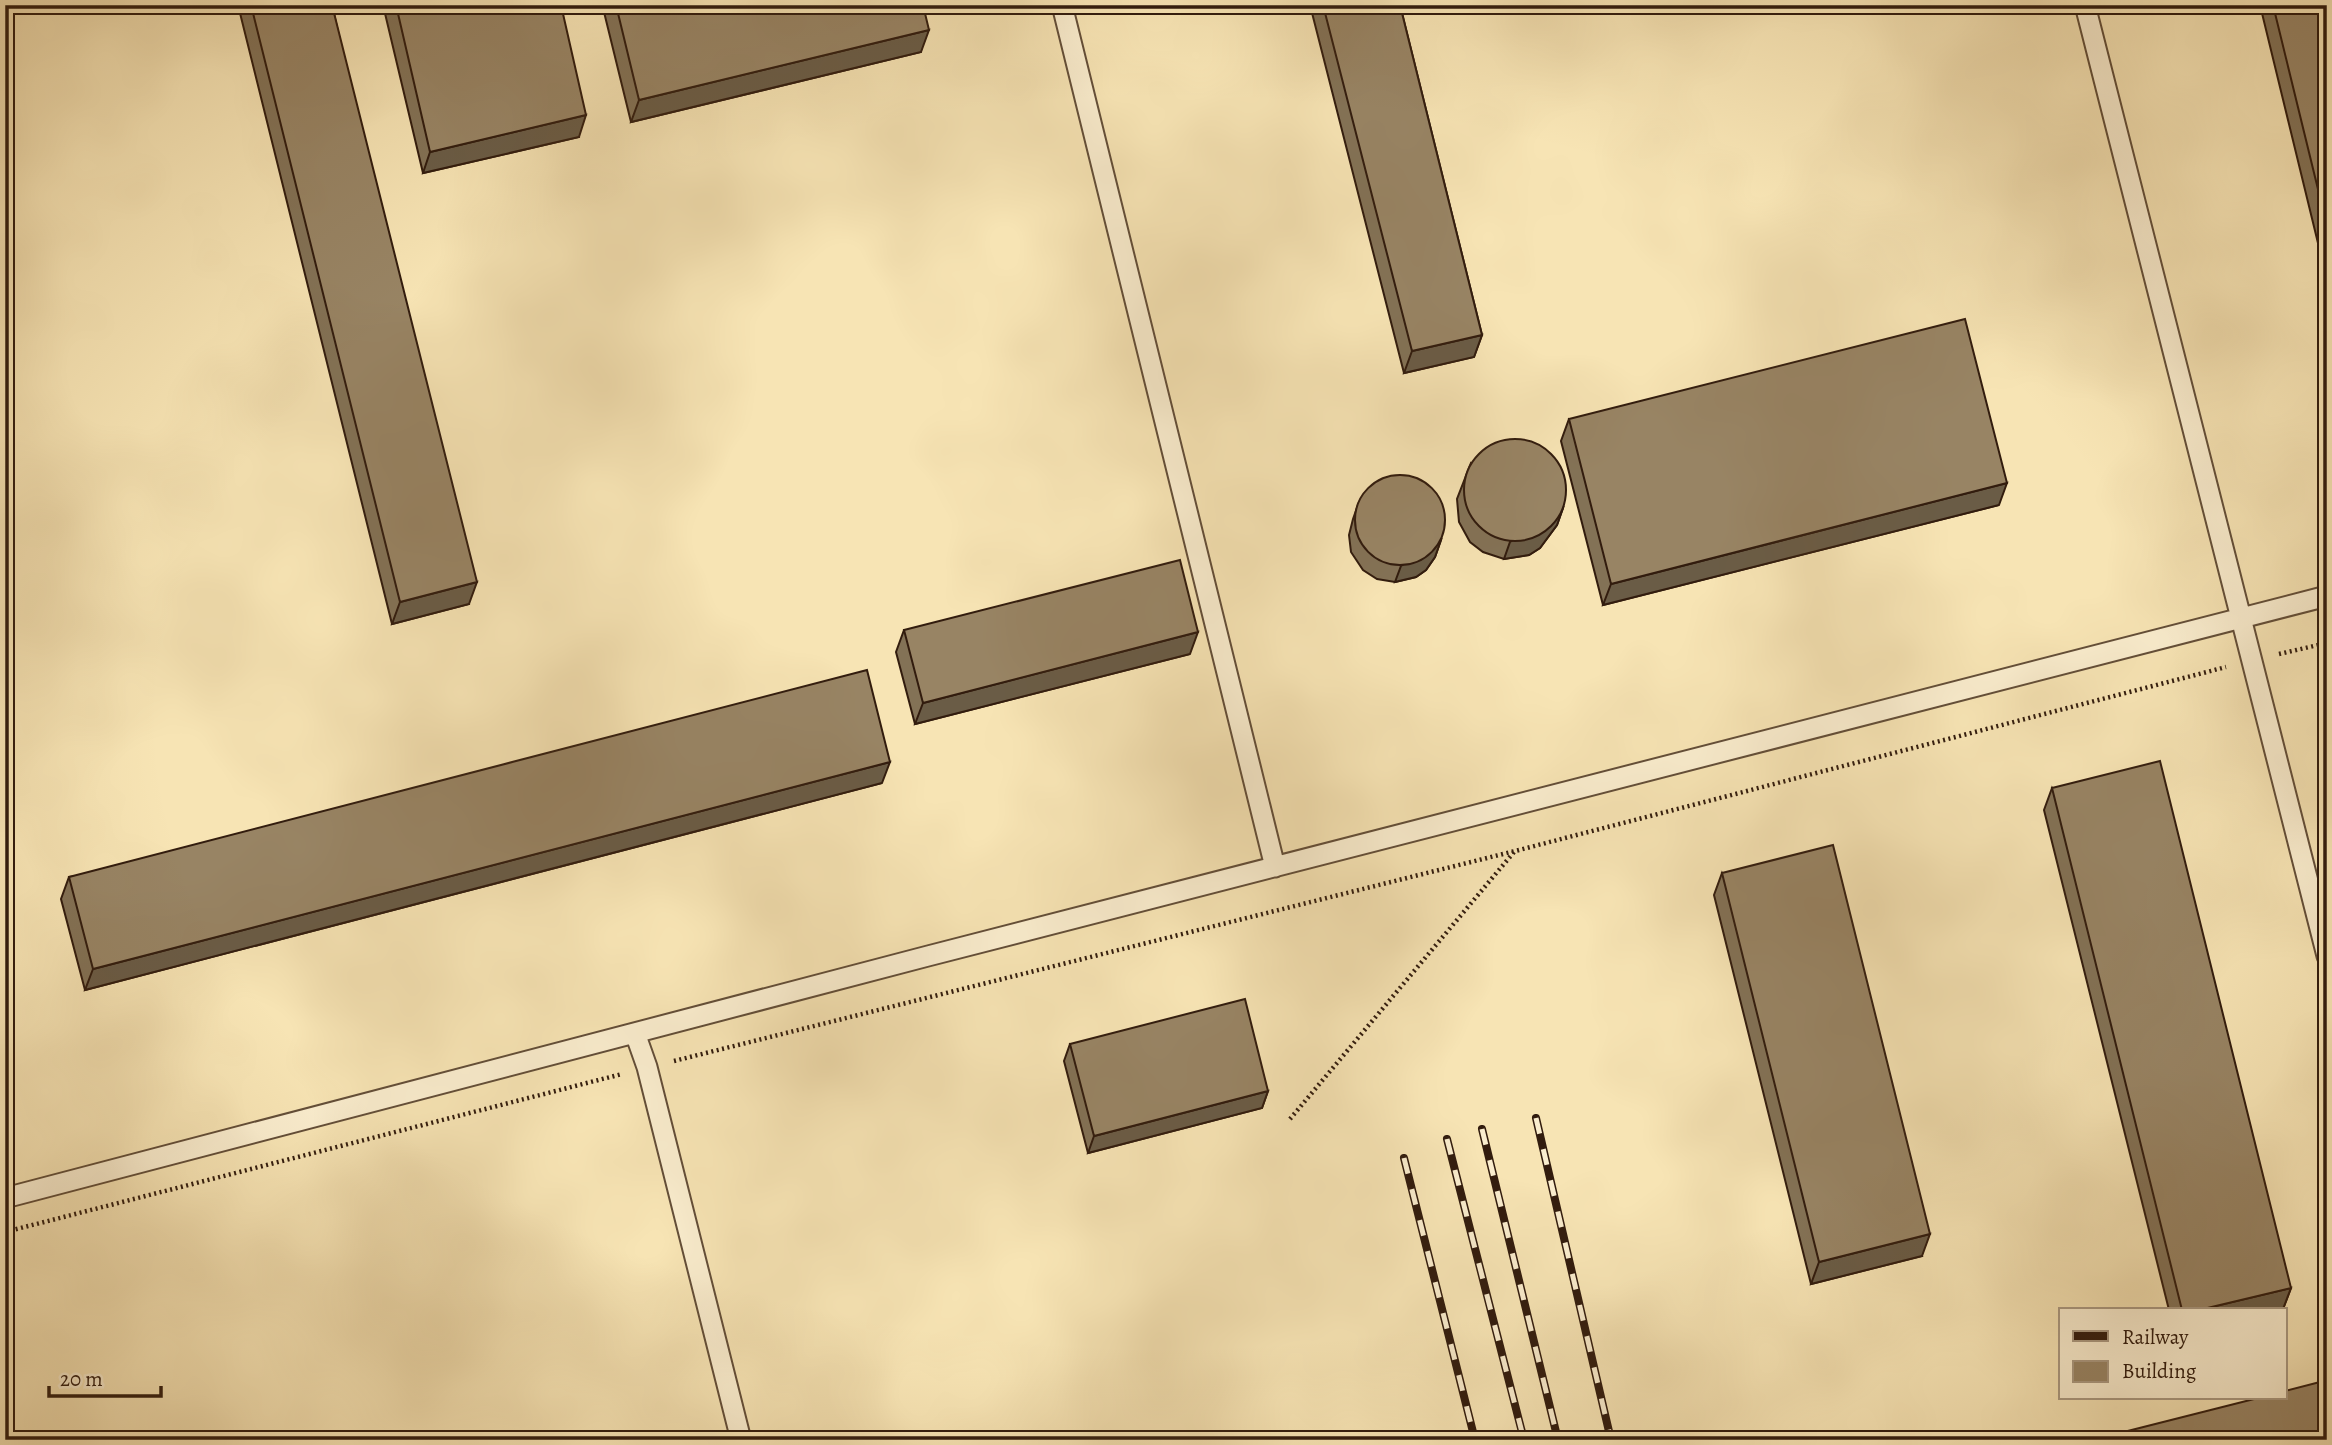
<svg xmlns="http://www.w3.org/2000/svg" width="2332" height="1445" viewBox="0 0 2332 1445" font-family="Alegreya,serif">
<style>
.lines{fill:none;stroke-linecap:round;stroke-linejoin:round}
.service-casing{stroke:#634e38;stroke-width:23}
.path{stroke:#321c0e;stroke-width:4.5;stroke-dasharray:2 3.5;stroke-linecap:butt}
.service{stroke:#faedce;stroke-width:19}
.rail-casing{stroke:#321c0e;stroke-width:8}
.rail{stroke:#faedce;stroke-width:5;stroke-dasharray:16;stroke-linecap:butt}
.wall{fill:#837256;stroke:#321c0e;stroke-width:2}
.shaded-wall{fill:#6a5c46;stroke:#321c0e;stroke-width:2}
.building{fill:#988464;stroke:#321c0e;stroke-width:2}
</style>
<rect width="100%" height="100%" fill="#f7e4b4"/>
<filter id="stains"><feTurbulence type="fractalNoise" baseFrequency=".00286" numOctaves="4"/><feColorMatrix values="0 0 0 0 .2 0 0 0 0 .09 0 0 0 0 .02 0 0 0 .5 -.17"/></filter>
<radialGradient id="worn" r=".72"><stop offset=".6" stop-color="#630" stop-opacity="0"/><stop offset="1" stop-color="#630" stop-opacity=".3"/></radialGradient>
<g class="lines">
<defs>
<path id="service" d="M 1062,5 L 1275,867
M 2085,5 L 2327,956
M 635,1033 L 647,1067 L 741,1440
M 5,1198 L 928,956 L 2327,596"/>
</defs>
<use href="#service" class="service-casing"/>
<path class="path" d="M 2279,654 L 2327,643
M 674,1061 L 1515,851 L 2226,667
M 1290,1119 L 1514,852
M 5,1232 L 622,1074"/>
<use href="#service" class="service"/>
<defs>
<path id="rail" d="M 1536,1118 L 1611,1440
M 1482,1129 L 1558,1440
M 1447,1139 L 1524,1440
M 1404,1158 L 1475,1440"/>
</defs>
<use href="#rail" class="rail-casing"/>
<use href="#rail" class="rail"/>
</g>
<path class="wall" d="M 238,5 L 332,5 L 469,604 L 392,624 Z
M 383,5 L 561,5 L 579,137 L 423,173 Z
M 606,5 L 923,5 L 921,52 L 631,122 L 604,12 Z
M 1310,5 L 1400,5 L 1482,335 L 1474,357 L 1404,373 Z
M 2260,5 L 2327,5 L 2327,280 Z
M 1569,419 L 1999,505 L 1603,605 L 1561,441 Z
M 1471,463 L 1563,508 L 1557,525 L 1540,548 L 1529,555 L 1504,559 L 1483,552 L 1470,542 L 1459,522 L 1457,499 Z
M 1359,502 L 1441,540 L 1435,557 L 1426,570 L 1416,577 L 1395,582 L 1377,579 L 1363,570 L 1351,552 L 1349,535 L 1353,519 Z
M 904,630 L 1190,654 L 915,724 L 896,652 Z
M 882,783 L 85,990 L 61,899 L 69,877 Z
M 2052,788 L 2291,1288 L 2283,1309 L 2280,1310 L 2169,1310 L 2044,810 Z
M 1722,873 L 1922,1256 L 1811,1284 L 1714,895 Z
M 1070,1044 L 1268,1091 L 1262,1108 L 1088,1153 L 1064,1061 Z"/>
<path class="shaded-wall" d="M 929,30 L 921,52 L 631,122 L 639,100 Z
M 586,115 L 579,137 L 423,173 L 430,152 Z
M 1482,335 L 1474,357 L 1404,373 L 1412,351 Z
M 2007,483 L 1999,505 L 1603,605 L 1611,584 Z
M 1563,508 L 1557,525 L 1540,548 L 1529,555 L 1504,559 L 1510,542 Z
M 1441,540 L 1435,557 L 1426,570 L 1416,577 L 1395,582 L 1401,566 Z
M 477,582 L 469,604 L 392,624 L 400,602 Z
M 1198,632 L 1190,654 L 915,724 L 923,703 Z
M 890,762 L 882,783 L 85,990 L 93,969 Z
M 1268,1091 L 1262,1108 L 1088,1153 L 1094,1136 Z
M 1930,1234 L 1922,1256 L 1811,1284 L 1819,1262 Z
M 2291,1288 L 2283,1309 L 2199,1310 Z"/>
<path class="building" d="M 251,5 L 332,5 L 477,582 L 400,602 Z
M 396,5 L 561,5 L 586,115 L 430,152 Z
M 616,5 L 923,5 L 929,30 L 639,100 Z
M 1323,5 L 1400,5 L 1482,335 L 1412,351 Z
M 2273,5 L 2327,5 L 2327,226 Z
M 1965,319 L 2007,483 L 1611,584 L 1569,419 Z
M1464 490a51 51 0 1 1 102 0a51 51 0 1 1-102 0Z
M1355 520a45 45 0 1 1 90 0a45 45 0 1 1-90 0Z
M 1180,560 L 1198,632 L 923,703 L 904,630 Z
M 867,670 L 890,762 L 93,969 L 69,877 Z
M 2160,761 L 2291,1288 L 2199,1310 L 2182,1310 L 2052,788 Z
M 1833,845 L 1930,1234 L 1819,1262 L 1722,873 Z
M 1245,999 L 1268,1091 L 1094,1136 L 1070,1044 Z
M 2320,1382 L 2327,1411 L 2327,1440 L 2092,1440 L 2258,1398 L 2285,1398 L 2285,1391 Z"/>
<rect width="2332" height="1445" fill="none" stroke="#f7e4b4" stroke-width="28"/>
<rect x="7" y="7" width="2318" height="1431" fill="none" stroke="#321c0e" stroke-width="3.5"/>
<rect x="14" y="14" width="2304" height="1417" fill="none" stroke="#321c0e" stroke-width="2"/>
<rect x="2059" y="1308" width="228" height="91" fill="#faedce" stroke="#aa9981" stroke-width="2"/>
<rect x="2073" y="1331" width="35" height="10" fill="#321c0e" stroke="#aa9981" stroke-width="2"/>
<text x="2122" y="1344" font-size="21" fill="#321c0e">Railway</text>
<rect x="2073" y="1361" width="35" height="21" fill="#988464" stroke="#aa9981" stroke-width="2"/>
<text x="2122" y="1378" font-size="21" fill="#321c0e">Building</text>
<path d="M49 1386v10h112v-10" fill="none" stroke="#321c0e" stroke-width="3.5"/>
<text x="60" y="1386" font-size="21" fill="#321c0e" stroke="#faedce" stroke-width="5" paint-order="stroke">20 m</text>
<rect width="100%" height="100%" filter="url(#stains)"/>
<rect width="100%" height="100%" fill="url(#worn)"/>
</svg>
